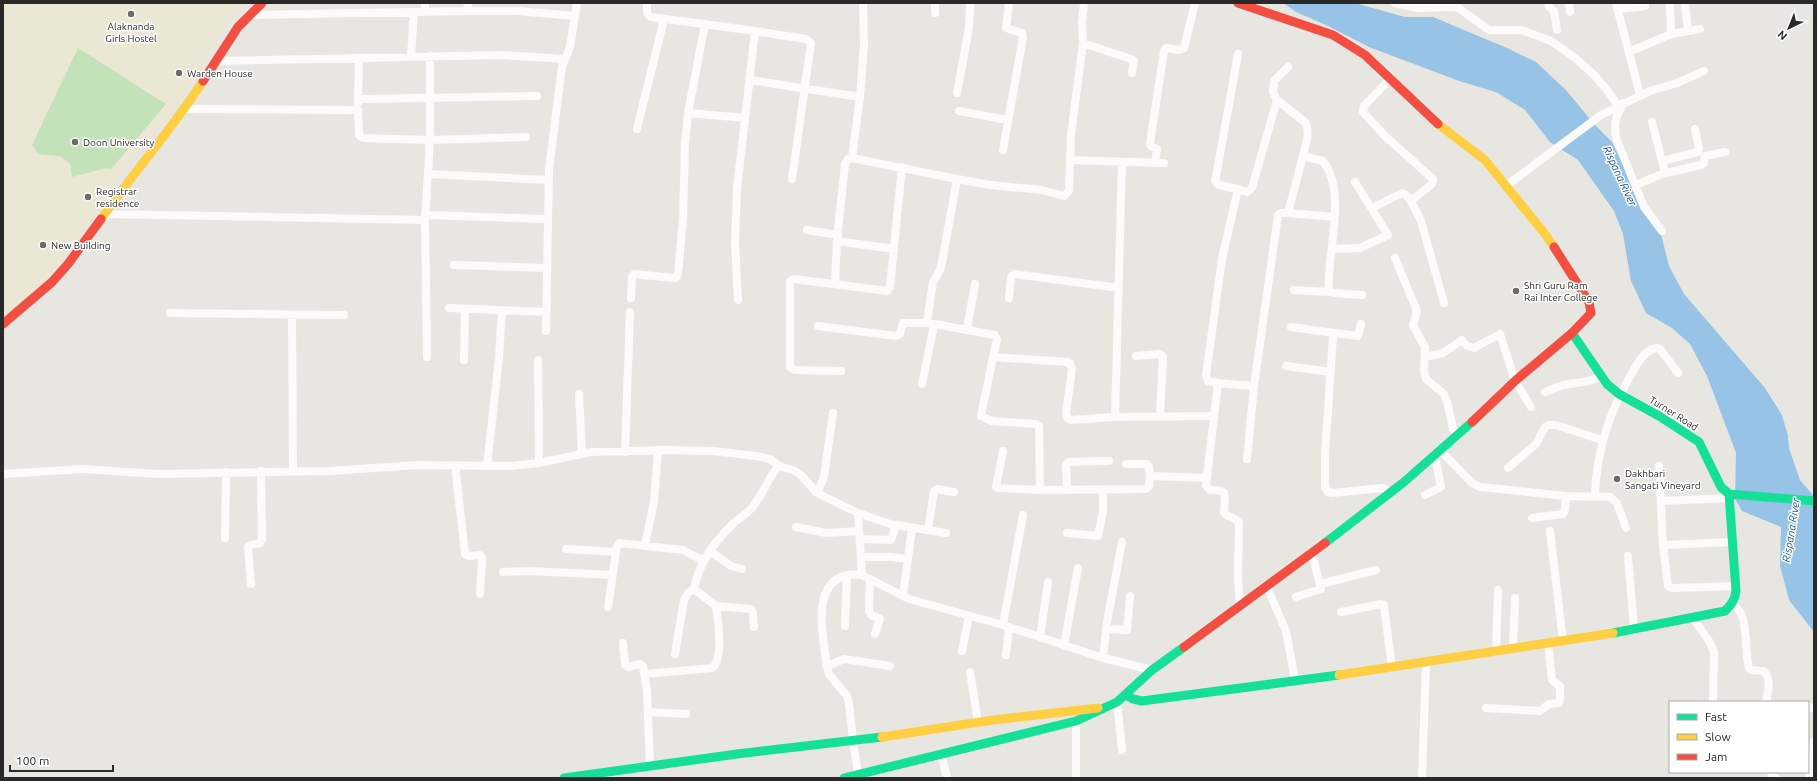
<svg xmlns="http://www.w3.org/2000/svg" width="1817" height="781" viewBox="0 0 1817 781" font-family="Ubuntu,sans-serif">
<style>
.education{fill:#eae7d5}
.green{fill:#c4e2ba}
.water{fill:#97c4e6}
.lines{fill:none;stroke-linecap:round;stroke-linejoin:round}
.street{stroke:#fcfbfa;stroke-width:8}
.fast{stroke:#16e098;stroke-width:9}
.slow{stroke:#ffcf43;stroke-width:9}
.jam{stroke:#f24e42;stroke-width:9}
.poi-dot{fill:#6c6b69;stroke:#fff;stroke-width:1.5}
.labels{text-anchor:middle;stroke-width:3;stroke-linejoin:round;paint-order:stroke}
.poi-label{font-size:10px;fill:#292929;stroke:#fff;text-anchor:start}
.street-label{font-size:10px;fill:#292929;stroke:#fff}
.water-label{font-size:11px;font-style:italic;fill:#145292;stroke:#fff}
</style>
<rect width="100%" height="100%" fill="#e8e6e0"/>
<path class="education" d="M 3,3 L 247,3 L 237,11 L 173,113 L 121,172 L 87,229 L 52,275 L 3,319 Z"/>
<path class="green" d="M 78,48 L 166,104 L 111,169 L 106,168 L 72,177 L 70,164 L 60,156 L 38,154 L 32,145 Z"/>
<path class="water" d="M 1283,3 L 1355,3 L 1405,17 L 1433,17 L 1507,48 L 1536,62 L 1566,90 L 1594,124 L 1612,142 L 1634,186 L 1660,230 L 1669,266 L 1684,294 L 1765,388 L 1782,415 L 1788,436 L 1789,448 L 1800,480 L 1814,496 L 1814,632 L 1789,600 L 1780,566 L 1781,527 L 1742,511 L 1735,499 L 1736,453 L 1707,376 L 1690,344 L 1672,328 L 1646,313 L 1631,281 L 1623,234 L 1614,211 L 1578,160 L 1550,142 L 1525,110 L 1496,92 L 1459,81 L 1369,47 L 1326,25 L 1296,12 Z"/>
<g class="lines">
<path class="street" d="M 468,3 L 467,11 L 518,11 L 575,16
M 647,3 L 647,13 L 651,17 L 755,31 L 737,189 L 735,243 L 738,300
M 863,3 L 864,45 L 860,97 L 852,158 L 957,179 L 991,185 L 1042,190 L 1064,196 L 1069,191 L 1071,135 L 1083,43 L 1082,22 L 1084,3
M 1395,3 L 1418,8 L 1457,7 L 1489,30 L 1521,30 L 1551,41 L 1574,57 L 1593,74 L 1608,91 L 1618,106
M 1548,3 L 1549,7 L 1554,11 L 1557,30
M 1569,3 L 1570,12
M 1616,3 L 1640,95
M 1685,3 L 1688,31
M 1670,4 L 1671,34
M 1617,9 L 1645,6
M 425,12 L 425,3
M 935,13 L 935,3
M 249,15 L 467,11
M 755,31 L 806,39 L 811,43 L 792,179
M 1083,43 L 1131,59 L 1134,61 L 1132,73
M 1629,52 L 1671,34 L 1700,29
M 1238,54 L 1216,177 L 1215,181 L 1219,185 L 1238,189 L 1222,259 L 1206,375 L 1208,381 L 1218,383 L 1206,485 L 1210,490 C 1231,489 1224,497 1224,512 C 1228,519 1235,516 1239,523 L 1238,577 L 1240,605
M 411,56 L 414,12
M 217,61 L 502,55 L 565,59
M 750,80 L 860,97
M 1389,80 L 1364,106 L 1363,112 L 1385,136 L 1433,179 L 1432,184 L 1411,201 L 1421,221 L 1444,303
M 957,93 L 969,28 L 970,3
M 358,99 L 537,96
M 1277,100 L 1305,122 C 1311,133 1305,145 1303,156
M 358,103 L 359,58
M 1623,103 L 1617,116 L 1615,124 L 1616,138 L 1644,207 L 1662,231
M 185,109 L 358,110 L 359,135 L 363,138 L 430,140 L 526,137
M 959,111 L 1008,120
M 688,113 L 745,118
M 1652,122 L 1665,173
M 637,129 L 664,19
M 1003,150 L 1023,37 L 1022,33 L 1006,28 L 1009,3
M 1070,160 L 1164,163
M 1662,161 L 1698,152 L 1699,149 L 1695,129
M 1155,163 L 1157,149 L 1151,146 L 1150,143 L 1164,51 L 1166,48 L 1179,50 L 1184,48 L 1195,3
M 428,174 L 549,180
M 1636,185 L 1662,174 L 1701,165 L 1704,163 L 1705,156 L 1725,152
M 1506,186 L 1601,115 L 1650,91 L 1677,83 L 1704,71
M 1238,189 L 1247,192 L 1252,188 L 1277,100 L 1273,92 L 1274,81 L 1288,67
M 1372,208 L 1402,193 L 1406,195 L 1411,201
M 1288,213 L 1334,217
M 104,214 L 425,220
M 425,215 L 548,219
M 807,230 L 838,235
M 837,241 L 894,249
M 1332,249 L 1360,248 L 1388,235 L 1355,182
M 1395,258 L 1417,311 L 1413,325 L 1425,347 L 1424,372 L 1426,379 L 1444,394 L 1448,405 L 1453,429 L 1457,437
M 454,265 L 546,268
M 835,284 L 837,239 L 845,164 L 848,159 L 852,158
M 1294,290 L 1330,292
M 631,298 L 632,277 L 634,274 L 673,278 L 676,278 L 678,274 L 683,218 L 685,143 L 688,113 L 705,24
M 1009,298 L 1011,277 L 1014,274 L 1119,288
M 449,308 L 546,312
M 170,313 L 344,315
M 292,315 L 293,471
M 934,324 L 995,335 L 997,339 L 993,357
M 1361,324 L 1358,336 L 1335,333 L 1333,336 L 1325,455 L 1325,487 L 1328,492 L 1332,493 L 1383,488 L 1391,492
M 818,326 L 896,336 L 900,334 L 903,323 L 928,323
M 1291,327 L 1334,333
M 967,329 L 975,284
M 546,331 L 549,169 L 562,67 L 570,47 L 577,3
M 1136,356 L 1160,354 L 1163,356 L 1160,416
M 427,357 L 425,220 L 430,140 L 430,56
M 1425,357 L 1443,353 L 1462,340 L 1467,346 L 1474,348 L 1500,334 L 1515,381 L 1531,407
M 464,360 L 465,309
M 538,360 L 539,463
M 1286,366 L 1331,372
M 841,371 L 795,370 L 790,367 L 790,281 L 794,279 L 887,291 L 890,287 L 902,167
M 1218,383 L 1254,386 L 1278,215 L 1281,213 L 1288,213 L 1303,156 L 1323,161 C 1348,194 1326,253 1329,291 L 1333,293 L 1362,295
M 922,384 L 934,325 L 927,322 L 933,282 L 941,268 L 957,179
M 1545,392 L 1563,385 L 1589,381 L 1602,376
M 579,394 L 582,453
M 1115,417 L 1122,162
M 1440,450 L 1472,483 L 1480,487 L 1566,496 L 1610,497 L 1617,503 L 1626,528
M 1003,451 L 996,487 L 999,488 L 1040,490 L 1146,489 L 1149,486 L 1150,476 L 1206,478
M 625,452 L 630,312
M 1247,459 L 1254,386
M 1126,464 L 1147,464 L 1149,467 L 1150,476
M 455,465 L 465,554 L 469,556 L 480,555 L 482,558 L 480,594
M 487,466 L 499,358 L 502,310
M 1659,466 L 1663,545 L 1668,586 L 1672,588 L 1736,586
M 1508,468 L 1536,444 L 1545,427 L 1548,425 L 1556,425 L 1602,440
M 3,474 L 83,469 L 157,474 L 330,471 L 418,465 L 510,466 L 539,463 L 591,452 L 664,450 L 714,451 L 756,456 L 770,459 L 779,466
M 1040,490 L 1039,426 L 1036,424 L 992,421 L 981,416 L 993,357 L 1068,362 L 1070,363 L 1072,369 L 1066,413 L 1068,419 L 1071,420 L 1115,417 L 1213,416
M 1067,490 L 1066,465 L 1068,462 L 1109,461
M 817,493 L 824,477 L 833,413
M 1425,495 L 1441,487 L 1435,456
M 1595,496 C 1596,451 1609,412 1632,373 C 1638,363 1644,350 1657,348 L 1660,349 L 1678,373
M 1661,501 L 1730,498
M 858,513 L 890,524 L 946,533
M 1532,518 L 1563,514 L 1565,510 L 1566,496
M 796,527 L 826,533 L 859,531
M 928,530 L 934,491 L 937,489 L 954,492
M 1550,531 L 1563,641
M 1067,533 L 1098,536 L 1103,511 L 1103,489
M 225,538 L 226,472
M 860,539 L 891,540 L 896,525
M 645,545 L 654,502 L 658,450
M 1663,545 L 1733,542
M 566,549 L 616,552
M 710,551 L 731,566 L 742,569
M 1628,556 L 1634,630
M 861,557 L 891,557 L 908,559
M 503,572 L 530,571 L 612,575
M 870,579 L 869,611 L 871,615 L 880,619 L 875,634
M 251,584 L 248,547 L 251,545 L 260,543 L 262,539 L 261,471
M 1321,584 L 1376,570
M 1267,587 L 1286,631 L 1295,680
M 903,596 L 912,528
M 1296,597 L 1321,589 L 1312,553
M 1732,605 C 1750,610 1744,653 1749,668 L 1751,670 L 1763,671 C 1772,678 1768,692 1766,702
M 716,606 L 751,609 L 753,613 L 754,627
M 608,607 L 617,546 L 619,543 L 683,550 L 704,561
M 1341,612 L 1381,604 L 1384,605 L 1392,668
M 1693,618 L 1709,641 L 1714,652 L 1713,702
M 1003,625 L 1023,515
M 845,626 L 847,575
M 1106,629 L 1127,630 L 1130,596
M 1040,638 L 1048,582
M 623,643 L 625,665 L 628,667 L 640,664 L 643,666 L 647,691 L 650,766
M 1064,646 L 1078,568
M 1513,649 L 1515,598
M 962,651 L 969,616
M 1496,652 L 1498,590
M 675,654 L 684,600 L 688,593 L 694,589
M 1006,655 L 1009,627
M 1103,658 L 1107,622 L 1122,542
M 826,665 L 832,664 L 844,659 L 890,666
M 970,672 L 978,722
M 644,674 L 712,668 C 724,659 718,620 716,606 L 694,589 C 699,564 712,544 731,526 C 738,518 748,514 754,505 C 764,493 768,477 779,466 L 795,471 L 801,475 L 817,493 L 858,513 L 862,575 L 909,599 L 1003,625 L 1103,658 L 1152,670
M 1117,702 L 1122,750
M 1808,706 L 1814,709
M 1486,708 L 1540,711 L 1549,704 L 1559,703 L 1560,700 L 1560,686 L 1552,680 L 1548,643
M 648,712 L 686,714
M 1076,721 L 1076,778
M 941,754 L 947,778
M 858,774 L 853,741 L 849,703 L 847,696 L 829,674 L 827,667 C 824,640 809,584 847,575 C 851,574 857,575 862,575
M 1771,777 L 1776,778
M 1422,778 L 1426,663
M 1809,778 L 1814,742"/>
<path class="fast" d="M 1572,333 L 1607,384 L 1619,394 L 1659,416 L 1699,442 L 1721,487 L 1729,494 L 1814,501
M 1325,543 L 1404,482 L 1472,422
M 1613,633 L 1725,611 C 1731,605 1735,600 1736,591 L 1729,494
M 1126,695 L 1133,699 L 1142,701 L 1339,675
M 564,778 L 737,754 L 882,737
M 844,778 L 1076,721 L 1117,702 L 1152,670 L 1184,647"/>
<path class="slow" d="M 1438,124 L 1485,160 L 1545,234 L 1554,247
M 101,219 C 134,172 172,129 203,81
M 1339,675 L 1613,633
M 882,737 L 993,720 L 1098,708"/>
<path class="jam" d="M 1238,3 L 1333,35 L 1365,55 L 1438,124
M 203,81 L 238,27 L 262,3
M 3,324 L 52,282 L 68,264 L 101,219
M 1472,422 L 1516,380 L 1572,333 L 1591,313 L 1589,302 L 1554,247
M 1184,647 L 1325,543"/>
</g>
<g class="poi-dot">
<circle cx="131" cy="14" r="4"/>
<circle cx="179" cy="73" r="4"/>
<circle cx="75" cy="142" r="4"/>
<circle cx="88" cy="197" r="4"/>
<circle cx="43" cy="245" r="4"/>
<circle cx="1516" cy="291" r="4"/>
<circle cx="1617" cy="479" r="4"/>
</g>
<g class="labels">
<g class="poi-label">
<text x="131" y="30" text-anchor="middle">Alaknanda<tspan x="131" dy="12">Girls Hostel</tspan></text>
<text x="187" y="77">Warden House</text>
<text x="83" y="146">Doon University</text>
<text x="96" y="195">Registrar<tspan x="96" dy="12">residence</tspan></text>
<text x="51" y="249">New Building</text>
<text x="1524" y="289">Shri Guru Ram<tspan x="1524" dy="12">Rai Inter College</tspan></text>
<text x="1625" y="477">Dakhbari<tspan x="1625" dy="12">Sangati Vineyard</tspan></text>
</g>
<g class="street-label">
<text transform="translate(1674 413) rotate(32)" y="4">Turner Road</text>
</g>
<g class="water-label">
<text transform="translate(1620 176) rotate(65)" y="4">Rispana River</text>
<text transform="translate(1791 530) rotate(-81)" y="4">Rispana River</text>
</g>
</g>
<rect width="1817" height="781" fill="none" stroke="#292929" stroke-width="8"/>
<rect x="1669" y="701" width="140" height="72" fill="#ffffff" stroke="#a9a9a9"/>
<rect x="1677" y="714" width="20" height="6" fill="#16e098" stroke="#a9a9a9"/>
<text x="1705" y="721" font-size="12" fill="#292929">Fast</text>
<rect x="1677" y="734" width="20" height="6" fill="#ffcf43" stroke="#a9a9a9"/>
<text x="1705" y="741" font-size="12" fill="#292929">Slow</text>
<rect x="1677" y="754" width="20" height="6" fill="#f24e42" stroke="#a9a9a9"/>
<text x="1705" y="761" font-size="12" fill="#292929">Jam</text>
<g transform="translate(1789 28) rotate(223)" stroke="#ffffff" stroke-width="3" paint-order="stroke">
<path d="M0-3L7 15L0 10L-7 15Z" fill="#292929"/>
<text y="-6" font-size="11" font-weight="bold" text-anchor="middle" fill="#292929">N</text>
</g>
<path d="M10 765v6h103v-6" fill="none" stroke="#292929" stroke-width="2"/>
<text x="16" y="765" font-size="12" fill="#292929" stroke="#ffffff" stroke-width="3" paint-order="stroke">100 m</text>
</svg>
